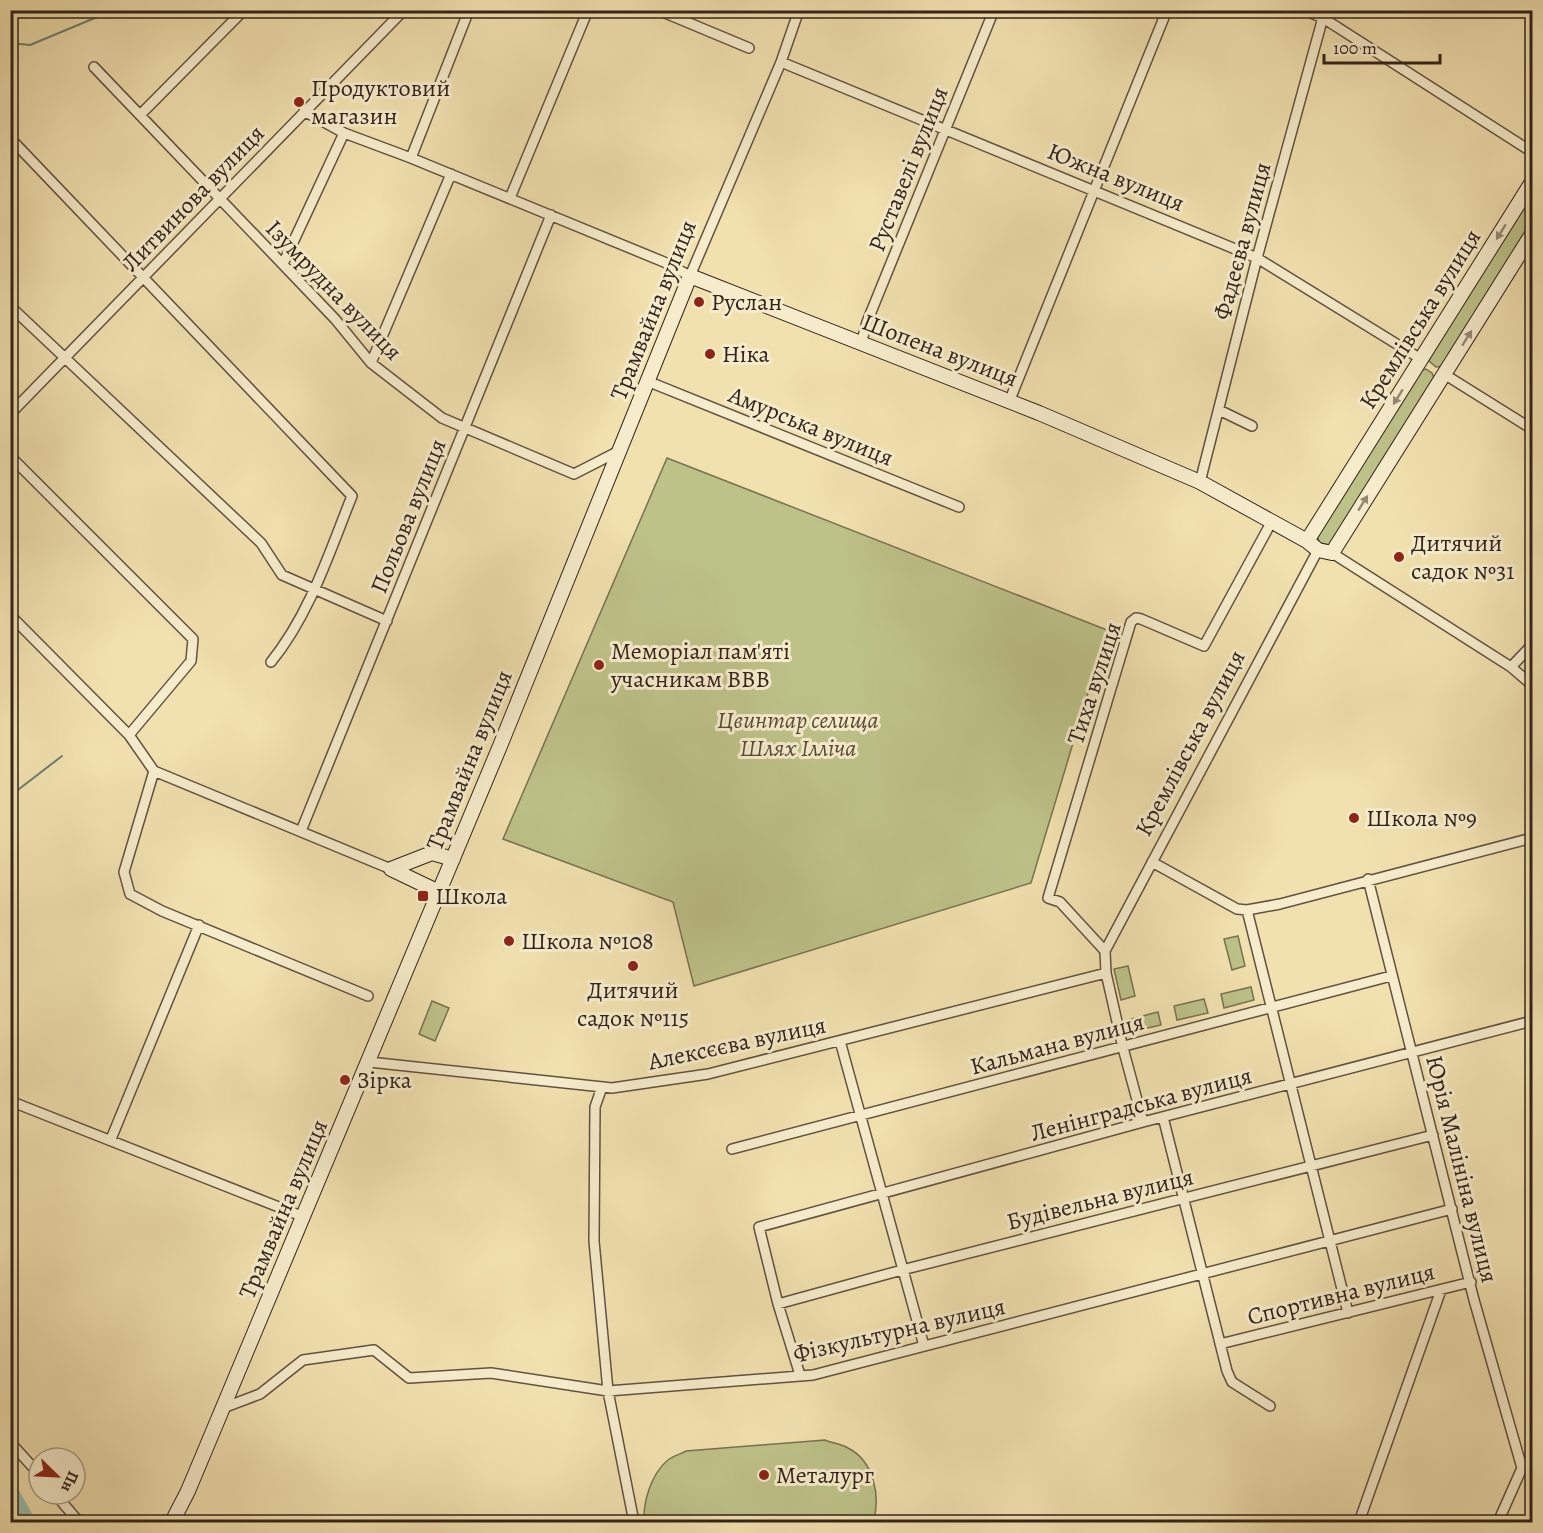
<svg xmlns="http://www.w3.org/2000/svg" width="1543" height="1533" viewBox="0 0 1543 1533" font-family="Alegreya,serif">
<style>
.green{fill:#bdc289;stroke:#787252;stroke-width:1.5}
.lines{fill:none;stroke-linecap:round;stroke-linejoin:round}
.stream{stroke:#717f73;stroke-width:2}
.river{stroke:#9bbdad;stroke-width:14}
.street-casing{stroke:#625241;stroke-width:12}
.secondary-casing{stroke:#32231c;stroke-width:16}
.street{stroke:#f6eccb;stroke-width:9}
.secondary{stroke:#f6eccb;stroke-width:14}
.oneway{fill:#948874}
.poi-dot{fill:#8f2418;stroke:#f6eccb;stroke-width:2}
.labels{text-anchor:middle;stroke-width:6;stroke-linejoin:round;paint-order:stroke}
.poi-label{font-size:24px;fill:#32231c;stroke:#f6eccb;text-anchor:start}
.street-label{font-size:24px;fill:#32231c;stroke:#f6eccb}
.park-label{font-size:24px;font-style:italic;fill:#554b37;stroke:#f6eccb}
</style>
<rect width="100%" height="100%" fill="#f1e1af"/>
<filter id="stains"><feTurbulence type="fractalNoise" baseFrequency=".00333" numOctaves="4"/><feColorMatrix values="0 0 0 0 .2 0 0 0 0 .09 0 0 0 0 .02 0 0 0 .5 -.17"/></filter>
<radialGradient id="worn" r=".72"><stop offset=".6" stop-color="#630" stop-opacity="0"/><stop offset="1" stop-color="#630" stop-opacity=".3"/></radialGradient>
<path class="green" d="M 1532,194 L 1532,227 L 1444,366 L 1436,367 L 1429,361 L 1431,355 Z
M 1426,369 L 1432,373 L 1434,378 L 1330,545 L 1320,543 L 1317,536 L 1420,371 Z
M 667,458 L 1107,630 L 1031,883 L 694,986 L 673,902 L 503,839 Z
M 1238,936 L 1245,966 L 1232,970 L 1224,939 Z
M 1128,966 L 1135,996 L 1121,1000 L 1114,969 Z
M 1251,987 L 1254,1000 L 1224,1008 L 1221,994 Z
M 1204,999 L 1208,1013 L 1177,1020 L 1174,1006 Z
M 432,1001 L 449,1008 L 435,1041 L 419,1034 Z
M 1158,1012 L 1161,1025 L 1130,1032 L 1127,1020 Z
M 825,1440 C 832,1443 841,1444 848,1448 C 874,1461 881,1497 873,1522 L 644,1522 C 643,1502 651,1474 668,1460 C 673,1456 681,1454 686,1451 Z"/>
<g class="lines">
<path class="stream" d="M 10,43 L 30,45 L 114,10
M 10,796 L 62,756"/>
<path class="river" d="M 10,1489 L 29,1522"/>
<defs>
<path id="street" d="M 658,10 L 749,48
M 1304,10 L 1323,18 L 1532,152
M 781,62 L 1257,258 L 1421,359
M 94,67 L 335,319 L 371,363 L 442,418 L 574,474 L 619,451
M 304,111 L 344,133 L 411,158 L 664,262 L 690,276 L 781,62 L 799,10
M 140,115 L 244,10
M 10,138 L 352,496 C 329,553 310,614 271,662
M 411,158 L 469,10
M 510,198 L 588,10
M 283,264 L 344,133
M 10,306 L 261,543 L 282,575 L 387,621
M 861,344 L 867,322 L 994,10
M 371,363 L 451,174
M 1444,374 L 1532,429
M 647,381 L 959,507
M 1009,402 L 1167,10
M 1219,410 L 1252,426
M 10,414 L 404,10
M 10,456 L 193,639 L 191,661 L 129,735
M 1200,482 L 1257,258 L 1325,10
M 1332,553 L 1511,667 L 1532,685
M 10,615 L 129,735 L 154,771 L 391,869
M 1511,667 L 1532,645
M 154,771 L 124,872 L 130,894 L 162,911 L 368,996
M 301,831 L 551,215
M 1152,862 L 1237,909 L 1247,910 L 1280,904 L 1532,838
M 1368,879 L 1474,1300 L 1522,1468
M 1247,910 L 1348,1313
M 1105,951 L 1060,902 L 1048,898 L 1131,622 L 1136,618 L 1141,619 L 1204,646 L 1272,521
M 840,1041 L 924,1346
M 369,1062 L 612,1088 L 708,1074 L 1106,973
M 602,1087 L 595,1107 L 594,1241 L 608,1391 L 634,1522
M 10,1101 L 304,1217
M 1163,1117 L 1227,1371 L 1232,1382 L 1270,1406
M 1143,1122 L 1123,1048 L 1106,973 L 1105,951 L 1318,550
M 111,1139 L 199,925
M 732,1149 L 1391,976
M 778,1304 L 902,1270 L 1433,1135
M 1220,1344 L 1471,1282
M 800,1375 L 778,1304 L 759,1227 L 1143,1122 L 1532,1021
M 223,1408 L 260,1394 L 303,1360 L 374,1350 L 409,1378 L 491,1373 L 608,1391 L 813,1375 L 1452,1209
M 10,1442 L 39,1474
M 1522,1468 L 1532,1461
M 55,1494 L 79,1522
M 1359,1522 L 1441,1290
M 1498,1522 L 1522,1468"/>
<path id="secondary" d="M 1307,541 L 1532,182
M 391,869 L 432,853 L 453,859
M 391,869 L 439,892
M 172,1522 L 188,1491 L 500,746 L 690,276 L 1039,413 L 1200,482 L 1307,541 L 1318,550 L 1332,553 L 1532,234"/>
</defs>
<use href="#street" class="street-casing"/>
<use href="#secondary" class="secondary-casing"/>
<use href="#street" class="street"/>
<use href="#secondary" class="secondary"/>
</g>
<defs><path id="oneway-solid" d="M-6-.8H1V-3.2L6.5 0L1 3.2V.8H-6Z" transform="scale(1.5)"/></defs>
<g class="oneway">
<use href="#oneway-solid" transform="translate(1501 232) rotate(122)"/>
<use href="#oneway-solid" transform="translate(1467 338) rotate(-58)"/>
<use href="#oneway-solid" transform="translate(1398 397) rotate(122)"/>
<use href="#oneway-solid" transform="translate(1363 503) rotate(-58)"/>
</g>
<g class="poi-dot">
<circle cx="299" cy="102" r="6"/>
<circle cx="699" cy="302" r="6"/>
<circle cx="710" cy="354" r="6"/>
<circle cx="1399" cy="557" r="6"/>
<circle cx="599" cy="665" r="6"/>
<circle cx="1354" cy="818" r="6"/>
<rect x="417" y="890" width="12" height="12" rx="3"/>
<circle cx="509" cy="941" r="6"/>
<circle cx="633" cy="966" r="6"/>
<circle cx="345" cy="1080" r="6"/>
<circle cx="764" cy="1475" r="6"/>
</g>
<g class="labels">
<g class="poi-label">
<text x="311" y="96">Продуктовий<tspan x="311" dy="28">магазин</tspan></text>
<text x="711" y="310">Руслан</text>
<text x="722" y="362">Ніка</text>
<text x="1411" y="551">Дитячий<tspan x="1411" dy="28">садок №31</tspan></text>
<text x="611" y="659">Меморіал пам'яті<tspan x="611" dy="28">учасникам ВВВ</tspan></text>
<text x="1366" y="826">Школа №9</text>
<text x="435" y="904">Школа</text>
<text x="521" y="949">Школа №108</text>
<text x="633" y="998" text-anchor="middle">Дитячий<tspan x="633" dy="28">садок №115</tspan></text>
<text x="357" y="1088">Зірка</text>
<text x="776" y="1483">Металург</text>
</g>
<g class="street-label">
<text transform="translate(908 169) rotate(-68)" y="8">Руставелі вулиця</text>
<text transform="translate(1116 177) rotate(22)" y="8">Южна вулиця</text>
<text transform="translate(193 198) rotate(-46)" y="8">Литвинова вулиця</text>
<text transform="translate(1242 241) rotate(-75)" y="8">Фадеєва вулиця</text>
<text transform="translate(334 290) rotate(46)" y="8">Ізумрудна вулиця</text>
<text transform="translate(653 310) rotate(-68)" y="8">Трамвайна вулиця</text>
<text transform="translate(1420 319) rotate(-58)" y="8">Кремлівська вулиця</text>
<text transform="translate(940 350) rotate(21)" y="8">Шопена вулиця</text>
<text transform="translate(811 426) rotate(22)" y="8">Амурська вулиця</text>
<text transform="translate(408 516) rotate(-68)" y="8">Польова вулиця</text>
<text transform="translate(1094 683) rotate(-72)" y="8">Тиха вулиця</text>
<text transform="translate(1190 743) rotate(-62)" y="8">Кремлівська вулиця</text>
<text transform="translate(469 760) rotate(-68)" y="8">Трамвайна вулиця</text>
<text transform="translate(737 1043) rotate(-12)" y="8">Алексєєва вулиця</text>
<text transform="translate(1057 1044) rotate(-15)" y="8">Кальмана вулиця</text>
<text transform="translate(1141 1104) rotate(-15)" y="8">Ленінградська вулиця</text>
<text transform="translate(1462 1169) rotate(76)" y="8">Юрія Малініна вулиця</text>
<text transform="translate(1100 1199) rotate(-14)" y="8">Будівельна вулиця</text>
<text transform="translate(283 1209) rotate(-67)" y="8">Трамвайна вулиця</text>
<text transform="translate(1341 1294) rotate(-14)" y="8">Спортивна вулиця</text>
<text transform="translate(899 1330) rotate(-13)" y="8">Фiзкультурна вулиця</text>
</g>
<g class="park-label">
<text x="798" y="728">Цвинтар селища<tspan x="798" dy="28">Шлях Ілліча</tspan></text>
</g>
</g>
<rect width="1543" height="1533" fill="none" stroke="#f1e1af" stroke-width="36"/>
<rect x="12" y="12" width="1519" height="1509" fill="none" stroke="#32231c" stroke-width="3"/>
<rect x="18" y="18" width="1507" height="1497" fill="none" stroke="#32231c" stroke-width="1.5"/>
<g transform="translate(57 1476) rotate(114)"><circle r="28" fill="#f6eccb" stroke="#a89c85" stroke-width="1.5"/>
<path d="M0-4.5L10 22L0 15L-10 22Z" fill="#8f2418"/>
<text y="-9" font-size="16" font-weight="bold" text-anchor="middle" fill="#32231c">Пн</text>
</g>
<path d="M1324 54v9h116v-9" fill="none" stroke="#32231c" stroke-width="3"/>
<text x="1333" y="54" font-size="18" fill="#32231c" stroke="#f6eccb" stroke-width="4.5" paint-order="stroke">100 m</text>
<rect width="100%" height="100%" filter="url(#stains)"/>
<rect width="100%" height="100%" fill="url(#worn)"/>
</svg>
